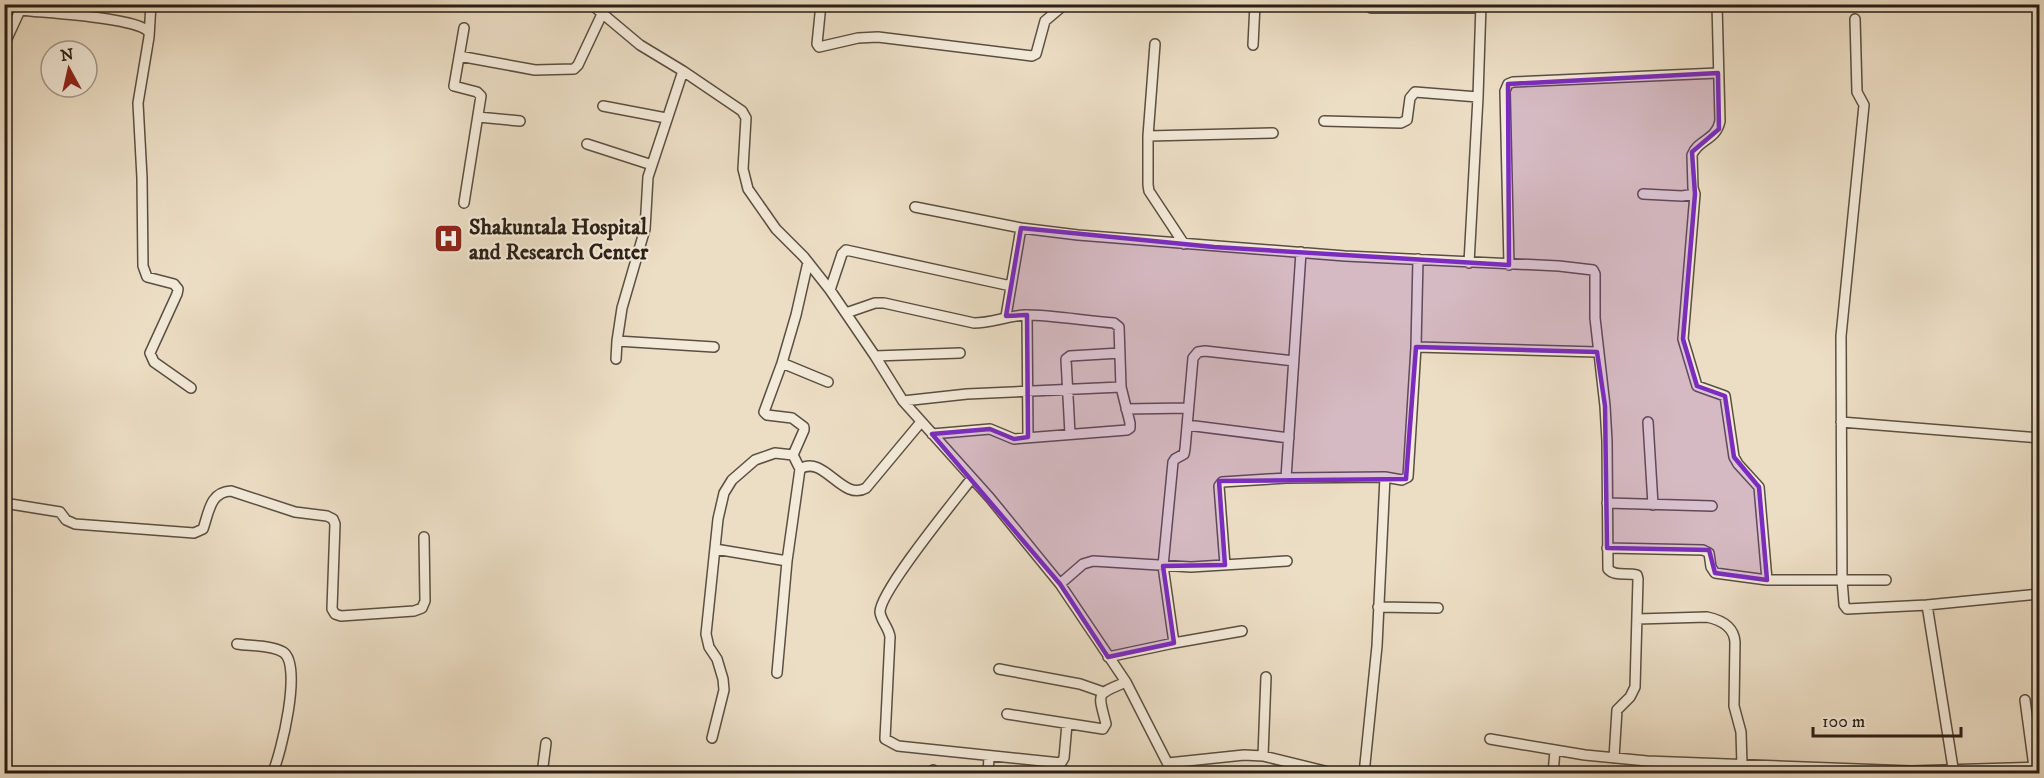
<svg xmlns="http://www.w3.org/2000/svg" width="2044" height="778" viewBox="0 0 2044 778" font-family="'IM FELL DW Pica',serif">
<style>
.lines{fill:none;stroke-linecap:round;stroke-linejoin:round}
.minor-casing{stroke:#5a4f42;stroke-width:12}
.minor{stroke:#f3ead9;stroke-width:9}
.marked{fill:#7b2cbf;fill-opacity:0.2;stroke:#7b2cbf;stroke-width:4.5;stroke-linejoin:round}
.labels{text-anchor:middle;stroke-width:4.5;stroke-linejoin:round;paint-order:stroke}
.poi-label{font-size:22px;font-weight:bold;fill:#291f16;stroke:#f3ead9;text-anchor:start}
</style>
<rect width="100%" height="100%" fill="#ecdec5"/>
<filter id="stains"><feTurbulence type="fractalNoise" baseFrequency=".00333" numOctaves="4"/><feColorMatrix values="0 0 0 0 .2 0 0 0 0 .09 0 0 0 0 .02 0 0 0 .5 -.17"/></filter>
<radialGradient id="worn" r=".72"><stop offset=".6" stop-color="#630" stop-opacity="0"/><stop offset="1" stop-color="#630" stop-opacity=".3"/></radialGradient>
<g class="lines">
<defs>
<path id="minor" d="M 151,4 L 149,37 L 138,103 L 142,178 L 143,266 L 147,277 L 174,284 L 178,289 L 177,294 L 150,353 L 154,362 L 191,388
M 591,4 L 640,45 L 683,71 L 742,111 L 746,118 L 743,169 L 748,189 L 776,229 L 804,257 L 830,290 L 875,356 L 903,401 L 990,498 L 1060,584 L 1126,682 L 1173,774
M 821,4 L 817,44 L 819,47 L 858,38 L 878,37 L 1032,56 L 1036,54 L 1045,21 L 1065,4
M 1371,8 L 1480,8
M 20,10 C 45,13 132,17 148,31
M 1855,19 L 1857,92 L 1864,105 L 1841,336 L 1842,580 L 1844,605 L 1847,609 L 1927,605 L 2040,594
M 464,28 L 454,86 L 477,92 L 481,96 L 464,203
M 1155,44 L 1148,136 L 1148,185 L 1149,191 L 1184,244
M 4,45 L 22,6
M 1253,45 L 1255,4
M 459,56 L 535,70 L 574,69 L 578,65 L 602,14
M 603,106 L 666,118
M 478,117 L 520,121
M 1324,121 L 1401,123 L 1407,120 L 1410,98 L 1415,92 L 1478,97
M 1148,136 L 1273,133
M 587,144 L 652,165
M 1643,194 L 1682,196 L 1695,194 L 1693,188 L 1692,155 C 1698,139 1716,141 1720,121 L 1717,4
M 1695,194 L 1683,339 L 1697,386 L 1725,396 L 1734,457 L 1738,464 L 1759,487 L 1767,580
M 915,207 L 1021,228 L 1078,235 L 1345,256 L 1559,266 L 1593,270 L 1595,274 L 1595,318 L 1605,406 L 1607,441 L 1608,569 C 1615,577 1627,572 1637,575 L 1638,579 L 1635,687 L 1630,697 L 1617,710 L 1614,758
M 1469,263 L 1478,97 L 1481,4
M 1509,265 L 1505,91 L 1508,84 L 1513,82 L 1718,73
M 830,290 L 842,254 L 846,250 L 1011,286
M 846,313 L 875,303 L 884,303 L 974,323 C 991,323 1007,316 1025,315 C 1054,315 1085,321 1114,323 L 1119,327 L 1121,387 L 1130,423 L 1130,428 L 1127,430 L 1014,439 L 990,429 L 932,434
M 1027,315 L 1028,437
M 1006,316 L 1021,228
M 617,341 L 714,347
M 1416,347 L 1597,352
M 875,356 L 960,353
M 616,359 L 617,341 L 622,308 L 645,229 L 648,177 L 683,71
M 782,363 L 828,382
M 903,401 L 967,394 L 1121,387
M 1126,409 L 1188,408
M 1648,422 L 1653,505
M 1841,422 L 2040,438
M 1187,425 L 1289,438
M 1070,434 L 1066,359 L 1070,356 L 1120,353
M 800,469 L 793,455 L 804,430 L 804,427 L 792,418 L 767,415 L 764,412 L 782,363 L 796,315 L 808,262
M 972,478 C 956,499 880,591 880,612 C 881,621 889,628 890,637 L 885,739 L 898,746 L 1061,763 L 1064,758 L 1067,724
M 1286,478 L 1301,252
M 4,503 L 60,512 L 66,520 L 75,524 L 194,533 L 203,529 C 209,512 210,492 231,491 L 295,512 L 327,516 L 333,519 L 335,524 L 332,609 L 335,614 L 341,616 L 414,611 L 422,608 L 425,601 L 424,537
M 1607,503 L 1712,506
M 1607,548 L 1703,550 L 1709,553 L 1711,567 L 1715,573 L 1767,580 L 1886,580
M 715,549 L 787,561
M 1225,565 L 1219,486 L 1222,482 L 1286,478 L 1385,477 L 1402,480 L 1408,477 L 1416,347 L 1418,259
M 1060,584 L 1083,564 L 1093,561 L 1191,567 L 1287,561
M 1927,605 L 1954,774
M 1378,607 L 1438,608
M 1637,619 L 1707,617 C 1721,620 1734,627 1735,642 L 1734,706 L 1741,732 L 1742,765
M 1174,643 L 1242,631
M 237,644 C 250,646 271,645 283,652 C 303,664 281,755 272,774
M 1108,657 L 1174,643 L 1163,566 L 1173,462 L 1175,459 L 1184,454 L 1185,449 L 1193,358 L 1198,352 L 1205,351 L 1294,361
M 999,669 L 1080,684 L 1103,692
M 777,673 L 787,561 L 800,469 C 824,454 842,502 866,488 L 921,422
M 2025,700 L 2034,767
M 1007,714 L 1103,729 L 1106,724 C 1098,692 1095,695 1126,682
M 712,738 L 724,690 L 723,679 L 717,659 L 709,647 L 706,634 L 718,519 L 724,493 L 732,480 L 755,460 L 775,453 L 793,455
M 1490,739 L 1585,755 L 1647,761 L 1911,771 L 2040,767
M 1263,756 L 1266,677
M 1168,763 L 1244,755 L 1263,756 L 1337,774
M 933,770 L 934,774
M 542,774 L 546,743
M 988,774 L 989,757
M 1364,774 L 1377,646 L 1385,477
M 1553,774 L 1555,750"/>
</defs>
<use href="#minor" class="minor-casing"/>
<use href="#minor" class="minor"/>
</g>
<path class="marked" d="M 1718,73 L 1719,129 L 1692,152 L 1695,194 L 1683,339 L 1697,386 L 1725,396 L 1734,457 L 1759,487 L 1767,580 L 1715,573 L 1709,550 L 1607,548 L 1605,406 L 1597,352 L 1416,347 L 1406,479 L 1219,481 L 1225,565 L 1163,566 L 1174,643 L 1108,657 L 1060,584 L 932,434 L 990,429 L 1014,439 L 1028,437 L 1027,315 L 1006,316 L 1021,228 L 1214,247 L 1509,265 L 1508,84 Z"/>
<defs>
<symbol id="hospital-square" viewBox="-11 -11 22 22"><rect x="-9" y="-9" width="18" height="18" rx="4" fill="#8f2418" stroke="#f3ead9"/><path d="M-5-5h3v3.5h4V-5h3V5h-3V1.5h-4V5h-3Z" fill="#fff"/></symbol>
</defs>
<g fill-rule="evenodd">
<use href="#hospital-square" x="432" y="222" width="33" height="33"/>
</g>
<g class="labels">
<g class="poi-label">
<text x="469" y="234">Shakuntala Hospital<tspan x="469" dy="25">and Research Center</tspan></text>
</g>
</g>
<rect width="2044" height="778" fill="none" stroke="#ecdec5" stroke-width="24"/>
<rect x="6" y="6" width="2032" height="766" fill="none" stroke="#291f16" stroke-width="3"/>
<rect x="12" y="12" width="2020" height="754" fill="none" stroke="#291f16" stroke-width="1.5"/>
<g transform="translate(69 69) rotate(352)"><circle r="28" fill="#f3ead9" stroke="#a2998b" stroke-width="1.5"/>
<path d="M0-4.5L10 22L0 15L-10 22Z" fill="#8f2418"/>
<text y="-9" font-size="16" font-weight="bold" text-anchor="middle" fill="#291f16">N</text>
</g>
<path d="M1813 727v9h148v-9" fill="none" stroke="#291f16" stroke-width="3"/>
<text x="1822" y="727" font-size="18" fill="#291f16" stroke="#f3ead9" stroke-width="4.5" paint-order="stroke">100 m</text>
<rect width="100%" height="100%" filter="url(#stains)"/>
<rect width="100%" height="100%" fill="url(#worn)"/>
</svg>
